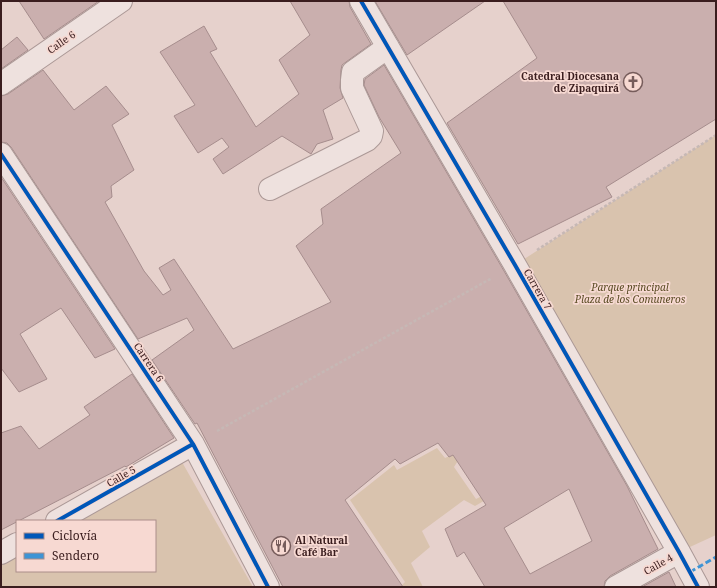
<svg xmlns="http://www.w3.org/2000/svg" width="717" height="588" viewBox="0 0 717 588" font-family="'Noto Serif',serif">
<style>
.green{fill:#d9c3ae}
.building{fill:#caafae;stroke:#a68d8d;fill-rule:evenodd}
.lines{fill:none;stroke-linecap:round;stroke-linejoin:round}
.minor-casing{stroke:#ab9896;stroke-width:24}
.path{stroke:#c6b8b5;stroke-width:2.5;stroke-dasharray:3 2;stroke-linecap:butt}
.minor{stroke:#eee1de;stroke-width:22}
.quiet{stroke:#3e94d5;stroke-width:3;stroke-dasharray:6 3;stroke-linecap:butt}
.cycleway-casing{stroke:#f7d9d2;stroke-width:6}
.cycleway{stroke:#0057b8;stroke-width:4}
.labels{text-anchor:middle;stroke-width:3.5;stroke-linejoin:round;paint-order:stroke}
.street-label{font-size:10px;fill:#3a1d1e;stroke:#f7d9d2}
.poi-label{font-size:10px;font-weight:bold;fill:#3a1d1e;stroke:#f7d9d2;text-anchor:end}
.park-label{font-size:10px;font-style:italic;fill:#584a22;stroke:#f7d9d2}
</style>
<rect width="100%" height="100%" fill="#e6d1cc"/>
<path class="green" d="M 716,135 L 716,535 L 679,552 L 515,265 Z
M 437,448 L 445,458 L 456,453 L 459,459 L 454,467 L 476,499 L 486,494 L 489,498 L 475,506 L 464,500 L 422,531 L 430,547 L 411,563 L 423,587 L 400,587 L 405,582 L 350,500 L 394,465 L 397,470 Z
M 178,455 L 253,587 L 1,587 L 1,557 L 17,548 L 17,571 L 155,571 L 155,521 L 64,521 Z"/>
<path class="building" d="M 19,1 L 99,1 L 44,39 Z
M 290,1 L 349,1 L 350,7 L 371,44 L 346,62 L 342,65 L 341,70 L 340,88 L 343,98 L 323,110 L 333,139 L 317,144 L 311,154 L 282,136 L 223,174 L 213,159 L 229,147 L 222,138 L 198,153 L 174,116 L 195,105 L 160,52 L 204,26 L 217,49 L 210,52 L 256,127 L 299,94 L 279,60 L 310,35 Z
M 375,1 L 485,1 L 407,55 Z
M 503,1 L 716,1 L 716,119 L 606,187 L 612,197 L 518,244 L 447,123 L 537,58 Z
M 17,37 L 28,50 L 1,69 L 1,50 Z
M 384,65 L 504,271 L 627,486 L 658,549 L 610,576 L 605,581 L 604,587 L 485,587 L 464,552 L 457,557 L 445,529 L 486,505 L 453,455 L 449,457 L 438,443 L 400,464 L 395,459 L 345,500 L 403,587 L 283,587 L 197,423 L 195,424 L 152,360 L 194,330 L 187,318 L 138,339 L 11,147 L 7,143 L 1,142 L 1,96 L 8,94 L 43,70 L 74,110 L 106,86 L 129,114 L 112,125 L 134,170 L 111,186 L 112,197 L 105,202 L 144,271 L 163,295 L 171,290 L 159,268 L 174,259 L 233,349 L 331,302 L 296,246 L 323,224 L 321,209 L 401,153 L 379,117 L 364,85 L 365,79 ZM 569,489 L 592,541 L 530,574 L 504,528 Z
M 1,177 L 115,349 L 95,358 L 61,308 L 20,334 L 47,379 L 19,392 L 1,368 Z
M 132,374 L 174,438 L 126,467 L 125,466 L 1,530 L 1,433 L 21,426 L 39,449 L 90,415 L 84,407 Z
M 669,572 L 676,587 L 642,587 Z"/>
<g class="lines">
<defs>
<path id="minor" d="M 361,1 L 515,265 L 679,552 L 698,587
M 1,84 L 121,1
M 1,154 L 193,444 L 268,587
M 270,189 L 367,140 L 371,136 L 372,131 L 352,88 L 352,80 L 353,72 L 388,47
M 57,521 L 193,444
M 1,553 L 17,544
M 616,587 L 679,552"/>
</defs>
<use href="#minor" class="minor-casing"/>
<path class="path" d="M 537,250 L 716,135
M 217,431 L 492,278"/>
<use href="#minor" class="minor"/>
<path class="quiet" d="M 690,572 L 716,557"/>
<defs>
<path id="cycleway" d="M 361,1 L 515,265 L 679,552 L 698,587
M 1,154 L 193,444 L 268,587
M 57,521 L 193,444"/>
</defs>
<use href="#cycleway" class="cycleway-casing"/>
<use href="#cycleway" class="cycleway"/>
</g>
<defs>
<symbol id="church-ring" viewBox="-11 -11 22 22"><circle r="9.5" fill="#f7d9d2" stroke="#765c5b" stroke-width="1.5"/><path d="M-1.2-6h2.4v3.5h3.3v2.4h-3.3V6h-2.4V-.1h-3.3v-2.4h3.3Z" fill="#765c5b"/></symbol>
<symbol id="restaurant-ring" viewBox="-11 -11 22 22"><circle r="9.5" fill="#f7d9d2" stroke="#765c5b" stroke-width="1.5"/><path d="M-5-6h1v4h1v-4h1v4h1v-4h1v5L-1.5 .5V6h-2V.5L-5-1ZM5-6V6H3V1.5H1.5Q1.5-4 5-6Z" fill="#765c5b"/></symbol>
</defs>
<g fill-rule="evenodd">
<use href="#church-ring" x="622" y="71" width="22" height="22"/>
<use href="#restaurant-ring" x="270" y="535" width="22" height="22"/>
</g>
<g class="labels">
<g class="street-label">
<text transform="translate(61 42) rotate(-35)" y="4">Calle 6</text>
<text transform="translate(538 289) rotate(60)" y="4">Carrera 7</text>
<text transform="translate(149 362) rotate(56)" y="4">Carrera 6</text>
<text transform="translate(121 476) rotate(-30)" y="4">Calle 5</text>
<text transform="translate(658 564) rotate(-29)" y="4">Calle 4</text>
</g>
<g class="poi-label">
<text x="619" y="80">Catedral Diocesana<tspan x="619" dy="12">de Zipaquirá</tspan></text>
<text x="295" y="544" text-anchor="start">Al Natural<tspan x="295" dy="12">Café Bar</tspan></text>
</g>
<g class="park-label">
<text x="630" y="291">Parque principal<tspan x="630" dy="12">Plaza de los Comuneros</tspan></text>
</g>
</g>
<rect width="717" height="588" fill="none" stroke="#3a1d1e" stroke-width="4"/>
<rect x="16" y="520" width="140" height="52" fill="#f7d9d2" stroke="#ab8e8a"/>
<rect x="24" y="533" width="20" height="6" fill="#0057b8" stroke="#ab8e8a"/>
<text x="52" y="540" font-size="12" fill="#3a1d1e">Ciclovía</text>
<rect x="24" y="553" width="20" height="6" fill="#3e94d5" stroke="#ab8e8a"/>
<text x="52" y="560" font-size="12" fill="#3a1d1e">Sendero</text>
</svg>
